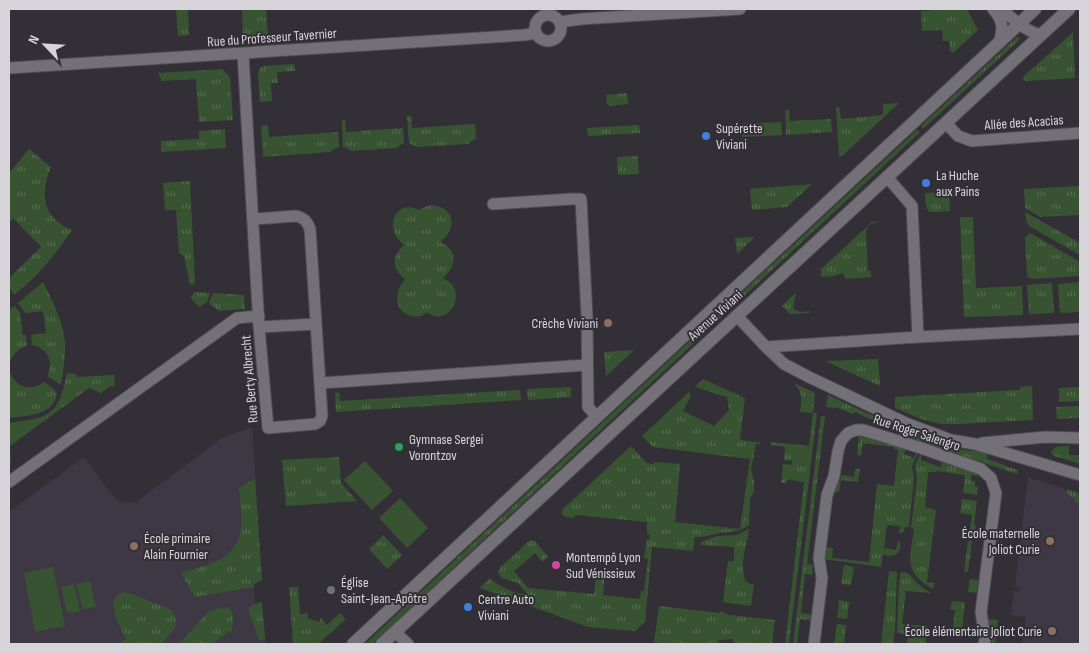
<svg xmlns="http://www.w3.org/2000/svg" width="1089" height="653" viewBox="0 0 1089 653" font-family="'Sofia Sans Condensed',sans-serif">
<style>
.built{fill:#3e3844}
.grass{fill:url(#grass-tufts)}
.garden{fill:#385332}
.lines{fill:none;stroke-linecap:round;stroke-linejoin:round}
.street-casing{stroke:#504c53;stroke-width:13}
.secondary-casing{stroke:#504c53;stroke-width:14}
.street{stroke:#747078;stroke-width:11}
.secondary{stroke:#747078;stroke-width:12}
.shop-dot{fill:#3f7fe0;stroke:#332f36;stroke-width:2}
.education-dot{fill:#8d6e63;stroke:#332f36;stroke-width:2}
.leisure-dot{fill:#2e9e5b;stroke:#332f36;stroke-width:2}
.hotel-dot{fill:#d1479c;stroke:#332f36;stroke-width:2}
.worship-dot{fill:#6b7280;stroke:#332f36;stroke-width:2}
.labels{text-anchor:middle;stroke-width:4;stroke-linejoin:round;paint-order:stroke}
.street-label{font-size:14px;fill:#d8d5da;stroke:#332f36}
.poi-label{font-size:14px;fill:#d8d5da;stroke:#332f36;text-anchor:start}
</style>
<defs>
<pattern id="grass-tufts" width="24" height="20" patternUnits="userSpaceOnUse" patternTransform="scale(1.25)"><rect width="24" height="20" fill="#385332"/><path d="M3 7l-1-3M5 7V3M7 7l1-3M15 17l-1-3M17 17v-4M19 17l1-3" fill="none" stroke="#546b4f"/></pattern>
</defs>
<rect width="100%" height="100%" fill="#332f36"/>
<path class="built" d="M 252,427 L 262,580 L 254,584 L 254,596 L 255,603 L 262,602 L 266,644 L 9,644 L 9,512 L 84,457 L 112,495 L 117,499 L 122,502 L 128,503 L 136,502 L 222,438 Z
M 1028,477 L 1080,494 L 1080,644 L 1022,644 L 1026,617 L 1011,615 L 1014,591 L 1019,592 L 1020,588 L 1015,587 Z"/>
<path class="grass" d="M 176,9 L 188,9 L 189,35 L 178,36 Z
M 242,9 L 266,9 L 268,37 L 243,38 Z
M 956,9 L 967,9 L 978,30 L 953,53 L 950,51 L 949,41 L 943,41 L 942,30 L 922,31 L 921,11 Z
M 1073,32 L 1075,78 L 1026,81 L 1022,78 Z
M 1017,37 L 1020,38 L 1018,41 L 923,129 L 921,126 Z
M 294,64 L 295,71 L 277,72 L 278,83 L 271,83 L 272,101 L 260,102 L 258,74 L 260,68 L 264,66 Z
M 222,69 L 230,77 L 233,120 L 199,122 L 196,79 L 162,81 L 158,73 Z
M 627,93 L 628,104 L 610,106 L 607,104 L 606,95 Z
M 899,103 L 842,156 L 839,156 L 836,107 L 839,107 L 841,119 L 883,115 L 883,104 Z
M 785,110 L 789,110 L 790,121 L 831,119 L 832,132 L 786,135 Z
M 407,116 L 411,116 L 412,128 L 475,124 L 476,139 L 471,141 L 468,144 L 417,147 L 409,143 Z
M 342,120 L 345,120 L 346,132 L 403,128 L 404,143 L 400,145 L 397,148 L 352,151 L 343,147 Z
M 781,122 L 782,135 L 742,137 L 741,124 Z
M 268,125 L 269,137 L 338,132 L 339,147 L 334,149 L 330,152 L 263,157 L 261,126 Z
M 639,125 L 640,133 L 588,136 L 587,128 Z
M 225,129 L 226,148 L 161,152 L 161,141 L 199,139 L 199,131 Z
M 917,130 L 920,132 L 712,326 L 709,323 Z
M 29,149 L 51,167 C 43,186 40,207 58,222 C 62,225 67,228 72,230 C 55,255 38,276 14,295 L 9,287 L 9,278 L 41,247 L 13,218 L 9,225 L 9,173 Z
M 637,156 L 638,158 L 639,174 L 618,175 L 617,157 Z
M 189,181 L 190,182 L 195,281 L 193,285 L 190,284 L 184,256 L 179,253 L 176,210 L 165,210 L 163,183 Z
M 812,184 L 787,207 L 752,210 L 750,189 Z
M 1080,186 L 1080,215 L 1040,217 L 1025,208 L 1024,189 Z
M 949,192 L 950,211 C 928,212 926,217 925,193 Z
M 432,205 C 456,208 457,229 440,242 C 458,250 457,266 443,278 C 448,281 453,284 455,290 C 460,307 442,325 427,312 C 425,313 422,316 420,316 C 408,319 396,309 397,298 C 397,291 401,285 405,279 C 392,269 391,256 404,245 C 382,228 396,198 419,210 L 427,206 Z
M 1025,212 L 1080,243 L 1080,255 L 1029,226 L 1027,223 Z
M 960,217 L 973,217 L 976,288 L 1022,286 L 1023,315 L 964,317 Z
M 879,221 L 869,225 L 866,231 L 868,271 L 871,271 L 871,277 L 845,279 L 843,273 L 834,276 L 821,277 L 821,269 L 872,222 Z
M 1028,234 L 1032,234 L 1080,262 L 1080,276 L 1032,279 L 1028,277 L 1027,274 L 1025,240 L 1025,238 Z
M 755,237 L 737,254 L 735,238 Z
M 43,282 C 52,299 63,323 65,342 C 66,356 63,371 61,385 L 47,376 C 54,362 48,348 32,345 L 31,335 L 46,333 L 43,311 L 25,313 L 18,303 Z
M 1080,282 L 1080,312 L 1060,313 L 1058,284 Z
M 1052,283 L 1054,313 L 1029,314 L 1027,285 Z
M 799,290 L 796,293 L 793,307 C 797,313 802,312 809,311 L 809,313 L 790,314 L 782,306 Z
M 195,292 L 210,293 L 207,302 L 199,307 L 190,297 Z
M 213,293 L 244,295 L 245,309 L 219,311 L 209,303 Z
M 15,306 L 20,313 L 23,335 L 26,335 L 27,346 C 16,349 12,356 9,365 L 9,309 Z
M 706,326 L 709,329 L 372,644 L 365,644 Z
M 634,350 L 606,376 L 604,352 Z
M 878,359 L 880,386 L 825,361 Z
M 9,370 C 15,386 28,393 44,382 L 55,390 L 55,392 L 57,394 C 56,398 54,402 52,405 C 42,416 22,416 9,418 Z
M 67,373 L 76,374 L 76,377 L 114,375 L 115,385 L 113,387 L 111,386 L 102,392 L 103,394 L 89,388 L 10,446 L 11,462 L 9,463 L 9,423 C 50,417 58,417 67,373 Z
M 703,379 L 745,398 L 740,440 L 761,443 L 760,444 L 756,444 L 751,469 L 754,481 L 754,491 L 750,499 L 749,525 C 738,534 728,531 715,534 C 708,535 703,538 695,537 L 693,551 L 652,547 L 645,622 L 635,631 L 588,627 L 480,588 L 490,578 C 496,585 519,596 528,595 L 518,583 L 502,578 L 498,573 L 500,568 L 530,540 L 535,541 L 548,557 L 542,562 L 535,553 L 514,571 L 528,588 L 594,594 L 597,570 L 605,570 L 603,595 L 640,599 L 641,591 L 644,591 L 648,559 L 644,558 L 647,539 L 649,539 L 650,535 L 647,534 L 647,522 L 576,515 L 573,518 L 565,517 L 562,514 L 562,510 L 631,446 L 647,463 L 653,464 L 655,462 L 680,464 L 675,522 L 740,529 L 750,459 L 653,447 L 642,436 L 689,392 L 691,396 L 683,411 L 714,426 L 729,410 L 727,397 L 695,387 Z
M 794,383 L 815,393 L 813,413 L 817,413 L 789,644 L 785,644 L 804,482 L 787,479 L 786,483 L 781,483 L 783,464 L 792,465 L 792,461 L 784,460 L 785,447 L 771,445 L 771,442 L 809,446 L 813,413 L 800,412 C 802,398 803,394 794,383 Z
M 1032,386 L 1033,420 L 960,424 L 942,424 L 924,420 L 895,408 L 895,397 L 1020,390 L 1020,387 Z
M 571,387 L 571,397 L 528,400 L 527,389 Z
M 1080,387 L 1080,401 L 1059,402 L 1059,388 Z
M 520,390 L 521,400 L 336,412 L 335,393 L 339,392 L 340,401 Z
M 828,395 L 912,434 L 958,449 L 970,451 L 988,450 L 987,459 L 1018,470 L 1017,474 L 912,439 L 855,412 L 853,414 L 838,408 L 826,407 Z
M 1080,406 L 1080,418 L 1057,419 L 1056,407 Z
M 821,416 L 825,416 L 807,564 L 813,565 L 812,575 L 805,574 L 801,613 L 813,615 L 812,621 L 800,619 L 797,644 L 793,644 Z
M 859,436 L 884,441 L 906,449 L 904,454 L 914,458 L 916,453 L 918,453 L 912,466 L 914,479 L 909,527 L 905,527 L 903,532 L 899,534 L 900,526 L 887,525 L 884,548 L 896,550 L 898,541 L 900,542 C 902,554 893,558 883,554 L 881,567 L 823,559 L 824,547 L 833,548 L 832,558 L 869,562 L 877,484 L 894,486 L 898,450 L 894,449 L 894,447 L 863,443 L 861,456 L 857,455 Z
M 1069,446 L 1069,455 L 1080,455 L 1080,464 L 1054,456 L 1051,453 C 1054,445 1062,446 1069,446 Z
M 920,454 L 922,455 L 921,460 L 940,467 L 943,462 L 983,476 L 971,475 L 971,481 L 975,481 L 975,487 L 978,487 L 977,495 L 963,493 L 965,475 L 937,471 L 936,472 L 928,472 L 925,507 L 936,510 L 927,582 L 934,583 L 933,589 C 903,572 910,558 914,529 L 911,528 L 917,478 L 915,466 Z
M 339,457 L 341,483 L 357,501 L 286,506 L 282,460 Z
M 855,469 L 860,469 L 858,482 L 841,480 L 839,492 L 834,492 L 842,475 L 854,477 Z
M 255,479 L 262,580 L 254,584 L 254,587 L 195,597 L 181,573 C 206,565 239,560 241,527 C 242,514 240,501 239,488 Z
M 1067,489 L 1080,494 L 1080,506 L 1074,499 L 1067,493 Z
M 962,499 L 977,501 L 974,525 L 976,525 L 975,534 L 969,534 L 972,515 L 960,513 Z
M 749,529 C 748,540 744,550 743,561 C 742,567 744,574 745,581 L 750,584 L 754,584 L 751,606 L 723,602 L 728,561 L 734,561 L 734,547 L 700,545 L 701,542 L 717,536 L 737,535 Z
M 383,535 L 402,555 L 387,569 L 369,549 Z
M 968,541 L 972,541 L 968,572 L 964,572 Z
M 844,565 L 854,567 L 851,585 L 841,584 Z
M 889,571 L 897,572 L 895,629 L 893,644 L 881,644 Z
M 902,572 C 910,572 913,579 918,584 C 923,588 927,591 932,593 L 906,591 L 902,624 L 927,626 L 926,644 L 907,644 L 908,635 L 897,633 L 899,582 L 900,574 Z
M 970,579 L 978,580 L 977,593 L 968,592 Z
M 289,587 L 298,587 L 300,614 L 308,613 L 307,618 L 319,622 L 321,618 L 327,625 L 340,613 L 346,619 L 318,644 L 293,644 Z
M 126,592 L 170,609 C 184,624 171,633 161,644 L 119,644 L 126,639 C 120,625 101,596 126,592 Z
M 839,600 L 849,602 L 847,619 L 837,618 Z
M 952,601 L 965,602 L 962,630 L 953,629 L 955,610 L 950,610 Z
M 262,602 L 262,603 L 265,640 L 259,640 L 249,612 L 249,608 L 252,605 Z
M 659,606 L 720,613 L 721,611 L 728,615 L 775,620 L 772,644 L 734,644 L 733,639 L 718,640 L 720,644 L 671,644 L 654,642 Z
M 225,607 C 236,610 233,621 232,630 L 212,644 L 179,644 L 209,611 Z
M 986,619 L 998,620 L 995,644 L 992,644 Z
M 837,624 L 846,625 L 844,644 L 834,644 Z"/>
<path class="garden" d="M 365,461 L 393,491 L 372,510 L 344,480 Z
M 400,498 L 428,528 L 407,548 L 379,518 Z
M 53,567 L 65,626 L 35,632 L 24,573 Z
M 90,581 L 96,607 L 83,610 L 76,584 Z
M 74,584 L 80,611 L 67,613 L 61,587 Z"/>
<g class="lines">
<defs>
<path id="street" d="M 993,9 C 1004,21 1003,29 999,43
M 1002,9 C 1014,20 1025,31 1041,35
M535 28a13 13 0 1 1 26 0a13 13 0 1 1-26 0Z
M 560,22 L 581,19 L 740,9
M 243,54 L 259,327 L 268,428 L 315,424 L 320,421 L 322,416 L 310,229 C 307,221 304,218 296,216 L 253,219
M 9,68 L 524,35 L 536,33
M 946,123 L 958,136 L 972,141 L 1080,133
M 887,177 L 912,206 L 918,337
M 493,204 L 572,199 L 581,199 L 587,317 L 588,407 L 597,417
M 737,316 L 766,347 L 918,337 L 1080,329
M 259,327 L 316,324
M 766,347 L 784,364 L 809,377 L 908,424 L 951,440 L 975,444 L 1080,475
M 321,383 L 587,365
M 982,443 L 1045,437 L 1080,438
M 9,482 L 237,318 L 259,316
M 395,632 L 408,644
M 814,644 L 822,578 L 819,558 L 827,495 L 834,476 L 838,451 L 841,441 L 848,433 L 856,430 L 863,430 L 921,448 L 981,469 L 991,478 L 996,493 L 981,612 L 985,639 L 984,644"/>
<path id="secondary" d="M 353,644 L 1035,9
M 382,644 L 1069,9"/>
</defs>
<use href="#street" class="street-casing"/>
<use href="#secondary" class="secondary-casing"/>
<use href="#street" class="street"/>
<use href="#secondary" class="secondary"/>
</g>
<g class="shop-dot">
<circle cx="706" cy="136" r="5"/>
<circle cx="926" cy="183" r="5"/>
<circle cx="468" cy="607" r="5"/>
</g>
<g class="education-dot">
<circle cx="608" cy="323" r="5"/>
<circle cx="1050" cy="541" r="5"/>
<circle cx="134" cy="546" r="5"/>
<circle cx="1052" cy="631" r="5"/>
</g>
<circle class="leisure-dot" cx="399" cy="447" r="5"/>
<circle class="hotel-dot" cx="556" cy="565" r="5"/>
<circle class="worship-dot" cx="331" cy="590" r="5"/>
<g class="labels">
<g class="street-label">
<text transform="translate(272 37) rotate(-4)" y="5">Rue du Professeur Tavernier</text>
<text transform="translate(1024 122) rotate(-4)" y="5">Allée des Acacias</text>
<text transform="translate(715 315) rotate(-42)" y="5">Avenue Viviani</text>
<text transform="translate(249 379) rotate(-95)" y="5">Rue Berty Albrecht</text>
<text transform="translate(917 432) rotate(18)" y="5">Rue Roger Salengro</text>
</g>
<g class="poi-label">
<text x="716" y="133">Supérette<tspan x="716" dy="16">Viviani</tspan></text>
<text x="936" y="180">La Huche<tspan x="936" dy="16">aux Pains</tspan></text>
<text x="598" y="328" text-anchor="end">Crèche Viviani</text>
<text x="409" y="444">Gymnase Sergei<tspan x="409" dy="16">Vorontzov</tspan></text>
<text x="1040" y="538" text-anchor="end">École maternelle<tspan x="1040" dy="16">Joliot Curie</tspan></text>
<text x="144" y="543">École primaire<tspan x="144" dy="16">Alain Fournier</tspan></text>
<text x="566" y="562">Montempô Lyon<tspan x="566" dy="16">Sud Vénissieux</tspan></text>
<text x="341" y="587">Église<tspan x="341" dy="16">Saint-Jean-Apôtre</tspan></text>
<text x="478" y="604">Centre Auto<tspan x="478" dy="16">Viviani</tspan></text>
<text x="1042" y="636" text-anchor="end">École élémentaire Joliot Curie</text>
</g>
</g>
<rect width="1089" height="653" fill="none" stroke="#d8d5da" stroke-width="20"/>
<g transform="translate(45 45) rotate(295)" stroke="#332f36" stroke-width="4" paint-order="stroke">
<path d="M0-4L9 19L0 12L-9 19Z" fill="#d8d5da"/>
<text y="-8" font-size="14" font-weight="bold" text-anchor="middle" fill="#d8d5da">N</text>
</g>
</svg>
